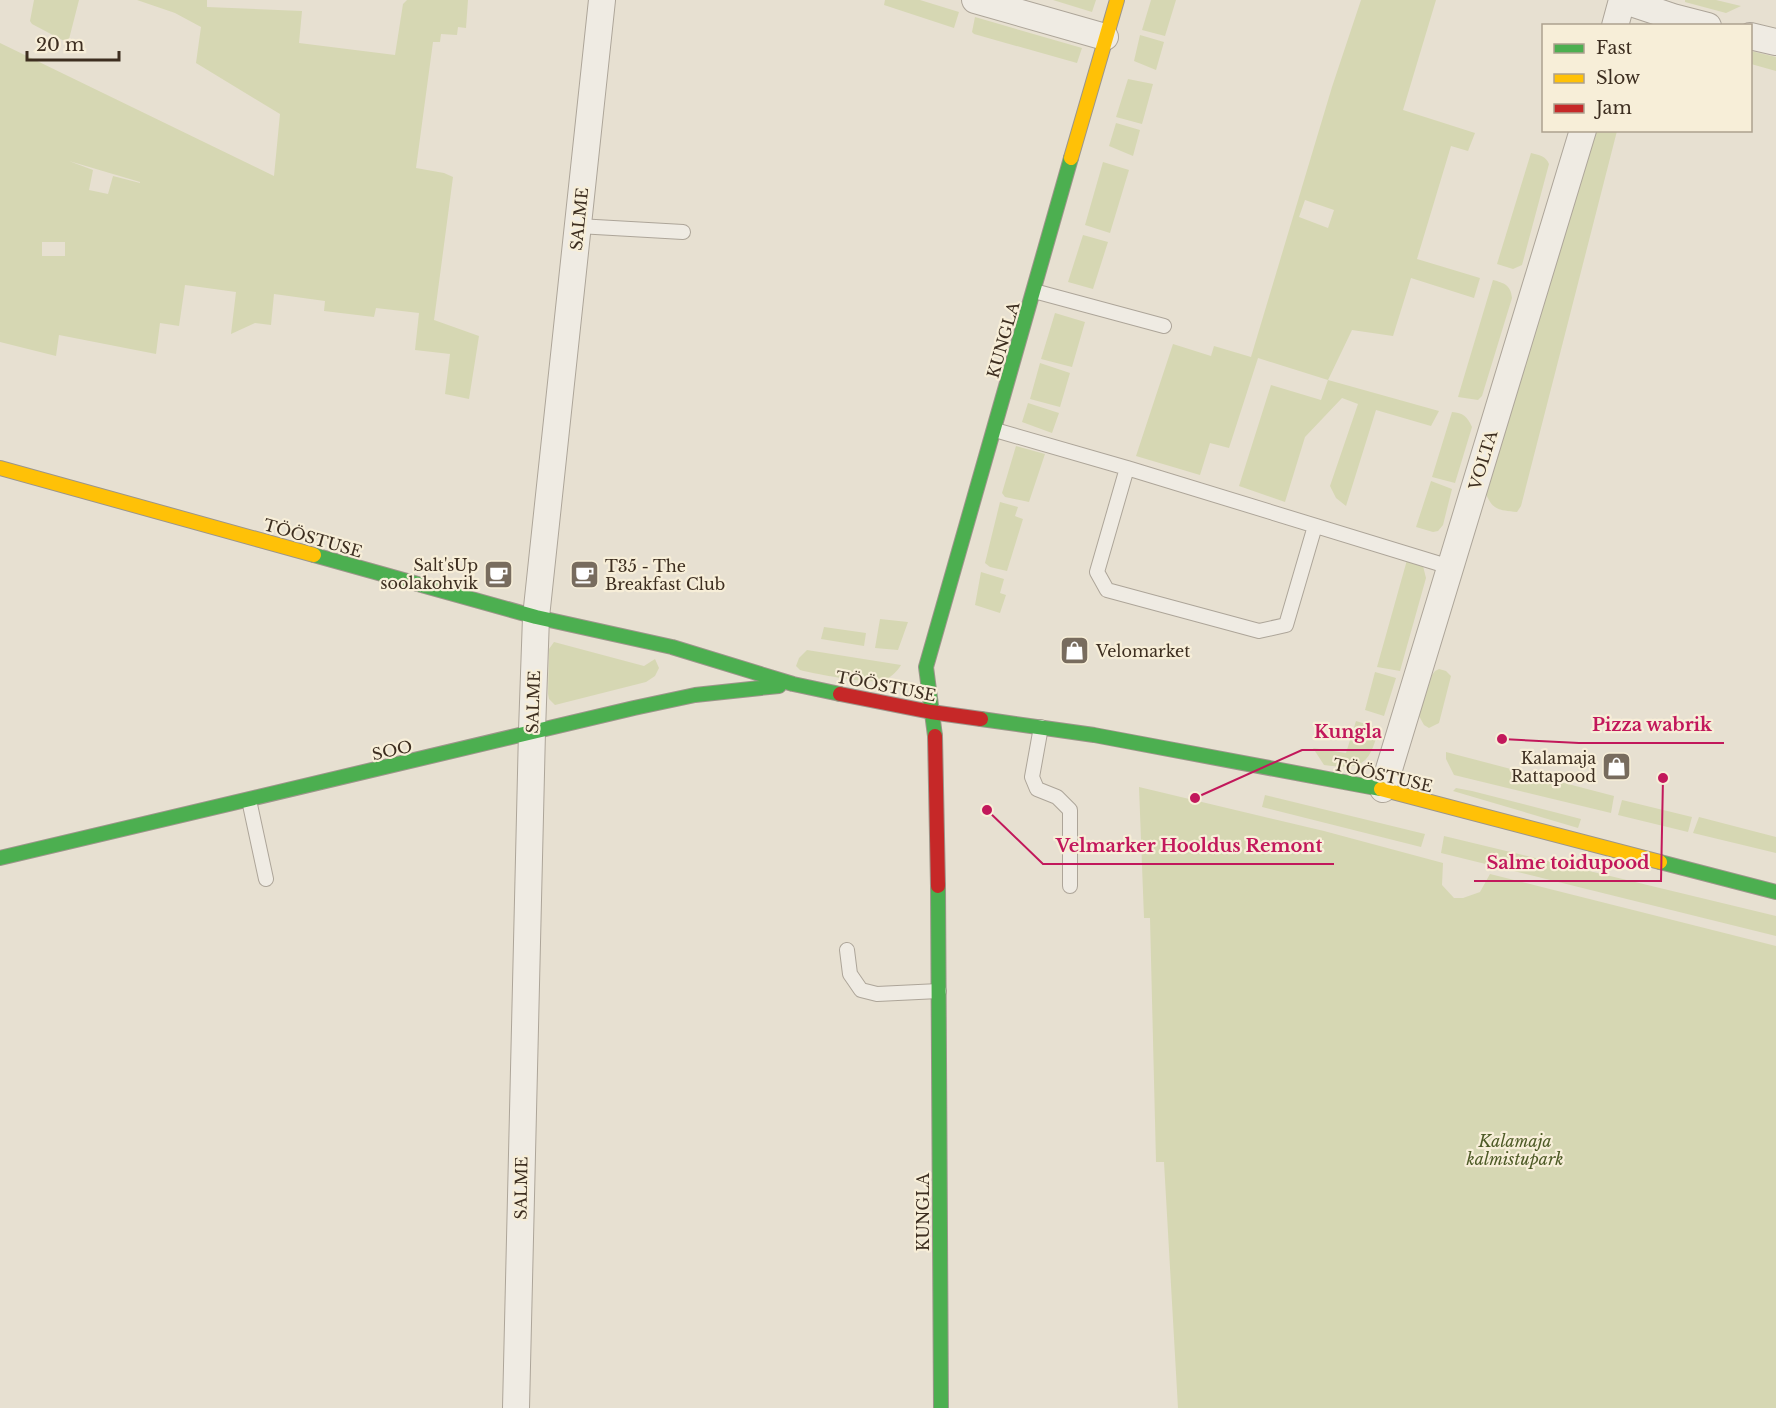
<svg xmlns="http://www.w3.org/2000/svg" width="1776" height="1408" viewBox="0 0 1776 1408" font-family="'Libre Baskerville',serif">
<style>
.green{fill:#d6d7b3;fill-rule:evenodd}
.lines{fill:none;stroke-linecap:round;stroke-linejoin:round}
.lane-casing{stroke:#ada599;stroke-width:16}
.street-casing{stroke:#ada599;stroke-width:28}
.fast-casing{stroke:#9c958a;stroke-width:16}
.slow-casing{stroke:#9c958a;stroke-width:16}
.jam-casing{stroke:#9c958a;stroke-width:16}
.lane{stroke:#efebe3;stroke-width:14}
.street{stroke:#efebe3;stroke-width:26}
.fast{stroke:#4caf50;stroke-width:14}
.slow{stroke:#ffc107;stroke-width:14}
.jam{stroke:#c62828;stroke-width:14}
.labels{text-anchor:middle;stroke-width:4.5;stroke-linejoin:round;paint-order:stroke}
.street-label{font-size:16px;fill:#3d2e20;stroke:#f7eed8}
.poi-label{font-size:16px;fill:#3d2e20;stroke:#f7eed8;text-anchor:end}
.park-label{font-size:16px;font-style:italic;fill:#4d5a26;stroke:#f7eed8}
.leader{fill:none;stroke:#c2185b;stroke-width:2}
.callout-dot{fill:#c2185b;stroke:#f7eed8;stroke-width:2}
.callout-label{font-size:18px;text-anchor:middle;font-weight:bold;fill:#c2185b;stroke:#f7eed8;stroke-width:4.5;stroke-linejoin:round;paint-order:stroke}
</style>
<rect width="100%" height="100%" fill="#e7e0d1"/>
<path class="green" d="M 34,0 L 79,0 L 67,47 L 66,42 L 32,24 L 30,21 Z
M 137,0 L 207,0 L 207,7 L 302,11 L 299,43 L 395,55 L 403,4 L 407,0 L 468,0 L 466,28 L 458,27 L 457,35 L 441,34 L 440,42 L 433,42 L 416,168 L 444,173 L 453,177 L 434,320 L 479,336 L 469,399 L 445,394 L 450,354 L 415,350 L 419,313 L 376,308 L 374,317 L 324,311 L 325,301 L 274,294 L 271,325 L 255,323 L 231,334 L 236,292 L 185,285 L 179,326 L 160,323 L 156,354 L 59,335 L 56,356 L 0,342 L 0,43 L 274,176 L 280,114 L 196,63 L 201,27 L 175,13 ZM 69,161 L 140,182 L 140,183 L 113,176 L 108,194 L 89,190 L 93,170 ZM 65,242 L 65,256 L 42,256 L 42,242 Z
M 885,0 L 920,0 L 959,12 L 954,28 L 884,5 Z
M 1053,0 L 1096,0 L 1092,12 Z
M 1151,0 L 1176,0 L 1165,36 L 1142,30 Z
M 1361,0 L 1436,0 L 1403,110 L 1475,133 L 1468,151 L 1451,146 L 1417,259 L 1480,278 L 1474,298 L 1411,278 L 1393,336 L 1352,330 L 1328,380 L 1439,411 L 1431,426 L 1376,410 L 1346,506 L 1336,498 L 1330,486 L 1358,404 L 1342,398 L 1305,437 L 1285,502 L 1239,486 L 1271,385 L 1321,400 L 1328,380 L 1258,358 L 1229,448 L 1210,443 L 1200,475 L 1136,456 L 1173,344 L 1211,356 L 1214,346 L 1251,357 L 1332,87 ZM 1305,200 L 1334,210 L 1328,228 L 1299,217 Z
M 1685,0 L 1716,0 L 1741,6 L 1726,13 L 1685,2 Z
M 975,17 L 1082,48 L 1077,63 L 974,34 L 972,32 Z
M 1140,35 L 1164,42 L 1156,70 L 1134,61 Z
M 1751,51 L 1776,57 L 1776,71 L 1751,64 Z
M 1128,79 L 1153,84 L 1142,124 L 1116,117 Z
M 1116,123 L 1140,130 L 1133,156 L 1109,146 Z
M 1597,130 L 1617,131 L 1521,506 L 1517,512 C 1500,510 1493,511 1486,494 Z
M 1531,153 C 1539,155 1546,156 1549,164 L 1522,265 L 1513,269 L 1497,264 Z
M 1103,162 L 1129,170 L 1110,233 L 1085,225 Z
M 1083,235 L 1108,242 L 1093,289 L 1068,282 Z
M 1493,280 C 1504,283 1511,285 1512,298 L 1482,396 L 1478,400 L 1458,397 Z
M 1055,313 L 1085,322 L 1072,367 L 1041,359 Z
M 1040,363 L 1070,373 L 1060,407 L 1030,399 Z
M 1028,403 L 1059,413 L 1052,433 L 1022,422 Z
M 1452,412 C 1463,413 1467,416 1472,427 L 1455,483 L 1432,477 Z
M 1016,446 L 1045,454 L 1029,502 L 1005,497 L 1002,493 Z
M 1431,481 L 1452,489 L 1443,525 L 1438,531 L 1433,532 L 1416,527 Z
M 1000,502 L 1018,507 L 1015,516 L 1023,519 L 1007,571 L 990,567 L 985,563 Z
M 1407,560 L 1423,566 L 1426,578 L 1400,671 L 1377,667 Z
M 981,572 L 1004,579 L 1000,593 L 1006,595 L 1000,613 L 975,605 Z
M 880,619 L 908,622 L 898,650 L 875,648 Z
M 824,627 L 866,633 L 864,646 L 821,639 Z
M 554,642 L 644,666 L 655,659 L 659,668 L 655,676 L 646,682 L 555,705 L 549,699 L 548,694 L 549,649 Z
M 807,650 L 901,665 C 898,671 890,678 884,680 C 871,685 816,674 800,670 L 796,666 L 799,658 Z
M 1439,669 L 1446,671 L 1451,676 L 1450,680 L 1439,723 L 1429,728 L 1424,725 L 1419,716 L 1432,675 L 1435,671 Z
M 1375,672 L 1396,678 L 1384,716 L 1365,710 Z
M 1356,721 L 1379,728 C 1369,766 1362,770 1324,765 L 1313,748 L 1346,753 Z
M 1446,752 L 1614,796 L 1611,813 L 1454,775 L 1446,759 Z
M 1139,787 L 1324,831 L 1443,863 L 1442,885 L 1454,898 L 1463,898 L 1480,892 L 1490,874 L 1776,946 L 1776,1408 L 1178,1408 L 1164,1162 L 1156,1162 L 1150,918 L 1144,918 Z
M 1456,788 L 1472,791 L 1581,819 L 1578,828 L 1453,791 Z
M 1265,795 L 1425,834 L 1421,847 L 1262,807 Z
M 1622,800 L 1692,817 L 1688,832 L 1618,815 Z
M 1699,817 L 1776,837 L 1776,853 L 1693,833 Z
M 1444,836 L 1776,916 L 1776,936 L 1441,853 Z"/>
<g class="lines">
<defs>
<path id="lane" d="M 578,226 L 683,232
M 1034,291 L 1164,326
M 995,430 L 1127,468
M 1315,526 L 1286,625 L 1259,631 L 1107,590 L 1097,572 L 1127,468 L 1450,567
M 1041,727 L 1032,777 L 1037,789 L 1057,797 L 1070,810 L 1070,886
M 249,800 L 266,879
M 847,950 L 850,974 L 861,990 L 877,994 L 939,991"/>
<path id="street" d="M 975,0 L 1105,37
M 1622,0 L 1673,17 L 1708,26
M 1615,26 L 1622,0
M 1750,36 L 1776,42
M 1383,789 L 1583,130
M 516,1408 L 532,731 L 536,617 L 602,0"/>
<path id="fast" d="M 314,555 L 536,617 L 672,647 L 793,684 L 840,694
M 981,719 L 1094,735 L 1381,789
M 935,736 L 926,667 L 1071,158
M 0,858 L 634,708 L 695,695 L 779,686
M 1660,862 L 1776,892
M 938,886 L 941,1408"/>
<path id="slow" d="M 1071,158 L 1117,0
M 0,468 L 314,555
M 1381,789 L 1660,862"/>
<path id="jam" d="M 840,694 L 931,712 L 981,719
M 935,736 L 938,886"/>
</defs>
<use href="#lane" class="lane-casing"/>
<use href="#street" class="street-casing"/>
<use href="#fast" class="fast-casing"/>
<use href="#slow" class="slow-casing"/>
<use href="#jam" class="jam-casing"/>
<use href="#lane" class="lane"/>
<use href="#street" class="street"/>
<use href="#fast" class="fast"/>
<use href="#slow" class="slow"/>
<use href="#jam" class="jam"/>
</g>
<defs>
<symbol id="cafe-square" viewBox="-11 -11 22 22"><rect x="-9" y="-9" width="18" height="18" rx="4" fill="#786c5e" stroke="#f7eed8"/><path d="M-5.5-4.5H6V0H3Q3 3.5 0 3.5H-2.5Q-5.5 3.5-5.5 0ZM3-3.2v2h1.7v-2ZM-6 4.5H4V6H-6Z" fill="#fff"/></symbol>
<symbol id="shop-square" viewBox="-11 -11 22 22"><rect x="-9" y="-9" width="18" height="18" rx="4" fill="#786c5e" stroke="#f7eed8"/><path d="M-5-2.5h2.3a2.7 3.5 0 0 1 5.4 0H5L5.5 6h-11ZM-1.5-2.5h3a1.5 2.3 0 0 0-3 0Z" fill="#fff"/></symbol>
</defs>
<g fill-rule="evenodd">
<use href="#cafe-square" x="482" y="558" width="33" height="33"/>
<use href="#cafe-square" x="568" y="558" width="33" height="33"/>
<use href="#shop-square" x="1058" y="634" width="33" height="33"/>
<use href="#shop-square" x="1600" y="750" width="33" height="33"/>
</g>
<g class="labels">
<g class="street-label">
<text transform="translate(579 219) rotate(-84)" y="6">SALME</text>
<text transform="translate(1003 340) rotate(-74)" y="6">KUNGLA</text>
<text transform="translate(1483 460) rotate(-73)" y="6">VOLTA</text>
<text transform="translate(313 538) rotate(16)" y="6">TÖÖSTUSE</text>
<text transform="translate(886 686) rotate(11)" y="6">TÖÖSTUSE</text>
<text transform="translate(533 702) rotate(-88)" y="6">SALME</text>
<text transform="translate(392 750) rotate(-13)" y="6">SOO</text>
<text transform="translate(1383 775) rotate(13)" y="6">TÖÖSTUSE</text>
<text transform="translate(521 1188) rotate(-89)" y="6">SALME</text>
<text transform="translate(923 1212) rotate(-90)" y="6">KUNGLA</text>
</g>
<g class="poi-label">
<text x="478" y="571">Salt'sUp<tspan x="478" dy="18">soolakohvik</tspan></text>
<text x="605" y="572" text-anchor="start">T35 - The<tspan x="605" dy="18">Breakfast Club</tspan></text>
<text x="1096" y="657" text-anchor="start">Velomarket</text>
<text x="1596" y="764">Kalamaja<tspan x="1596" dy="18">Rattapood</tspan></text>
</g>
<g class="park-label">
<text x="1515" y="1147">Kalamaja<tspan x="1515" dy="18">kalmistupark</tspan></text>
</g>
</g>
<path class="leader" d="M1502 739L1579 743H1724M1195 798L1302 750H1394M987 810L1043 864H1334M1663 778L1661 881H1474"/>
<g class="callout-dot">
<circle cx="1502" cy="739" r="6"/>
<circle cx="1195" cy="798" r="6"/>
<circle cx="987" cy="810" r="6"/>
<circle cx="1663" cy="778" r="6"/>
</g>
<g class="callout-label">
<text x="1652" y="731">Pizza wabrik</text>
<text x="1348" y="738">Kungla</text>
<text x="1189" y="852">Velmarker Hooldus Remont</text>
<text x="1568" y="869">Salme toidupood</text>
</g>
<rect x="1542" y="24" width="210" height="108" fill="#f7eed8" stroke="#ada18e" stroke-width="1.5"/>
<rect x="1554" y="44" width="30" height="9" fill="#4caf50" stroke="#ada18e" stroke-width="1.5"/>
<text x="1596" y="54" font-size="18" fill="#3d2e20">Fast</text>
<rect x="1554" y="74" width="30" height="9" fill="#ffc107" stroke="#ada18e" stroke-width="1.5"/>
<text x="1596" y="84" font-size="18" fill="#3d2e20">Slow</text>
<rect x="1554" y="104" width="30" height="9" fill="#c62828" stroke="#ada18e" stroke-width="1.5"/>
<text x="1596" y="114" font-size="18" fill="#3d2e20">Jam</text>
<path d="M27 51v9h92v-9" fill="none" stroke="#3d2e20" stroke-width="3"/>
<text x="36" y="51" font-size="18" fill="#3d2e20" stroke="#f7eed8" stroke-width="4.5" paint-order="stroke">20 m</text>
</svg>
